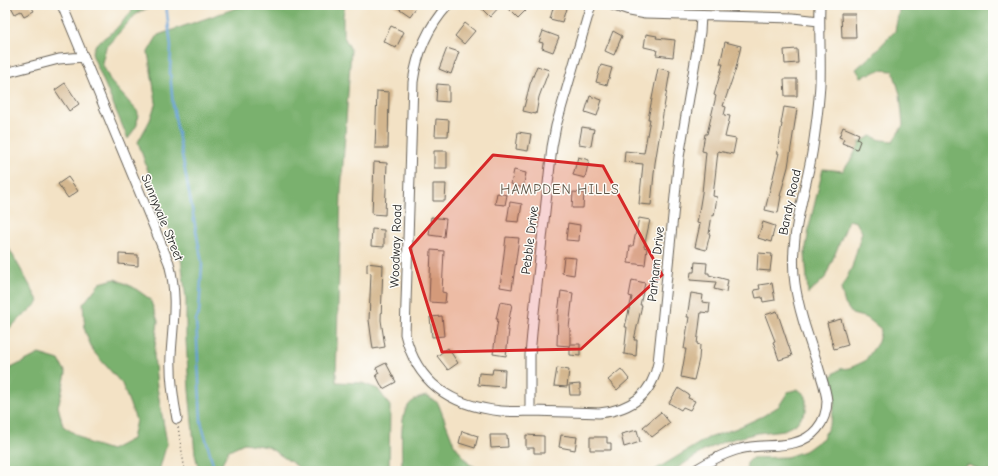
<svg xmlns="http://www.w3.org/2000/svg" width="998" height="476" viewBox="0 0 998 476" font-family="'Comic Neue',sans-serif">
<style>
.forest{fill:#7ab16e;stroke:#4b6645}
.lines{fill:none;stroke-linecap:round;stroke-linejoin:round}
.stream{stroke:#66a1d6;stroke-width:2.5}
.building{fill:#d4b78f}
.minor-casing{stroke:#676157;stroke-width:11}
.path{stroke:#676157;stroke-width:1.5;stroke-dasharray:1 3;stroke-linecap:butt}
.minor{stroke:#fff;stroke-width:9}
.marked{fill:#d62828;fill-opacity:0.2;stroke:#d62828;stroke-width:3;stroke-linejoin:round}
.labels{text-anchor:middle;stroke-width:3;stroke-linejoin:round;paint-order:stroke}
.street-label{font-size:13px;fill:#1c1c1c;stroke:#fdfcf7}
.neighbourhood-label{font-size:14px;letter-spacing:1px;fill:#5c5244;stroke:#fdfcf7}
</style>
<rect width="100%" height="100%" fill="#fdfcf7"/>
<filter id="ink" filterUnits="userSpaceOnUse"><feTurbulence type="fractalNoise" baseFrequency=".025" numOctaves="2"/><feDisplacementMap in="SourceGraphic" scale="8" xChannelSelector="R" yChannelSelector="G"/><feConvolveMatrix kernelMatrix="1 2 1 2 8 2 1 2 1" color-interpolation-filters="sRGB"/></filter>
<filter id="wash" filterUnits="userSpaceOnUse"><feTurbulence type="fractalNoise" baseFrequency=".012" numOctaves="4" result="noise"/><feDisplacementMap in="SourceGraphic" scale="16" xChannelSelector="R" yChannelSelector="G"/><feGaussianBlur stdDeviation="0.9" result="paint"/><feColorMatrix in="noise" values="0 0 0 0 0 0 0 0 0 0 0 0 0 0 0 0 0 1.4 0 .05"/><feComposite in="paint" operator="in"/></filter>
<g filter="url(#wash)">
<rect width="100%" height="100%" fill="#f3e2c5"/>
<path class="forest" d="M 134,5 L 156,5 L 137,13 L 106,47 L 102,63 L 111,82 L 138,112 L 137,125 L 128,139 L 92,54 L 96,44 L 115,30 L 131,12 Z
M 245,5 L 345,5 L 343,16 L 343,35 L 351,50 L 341,192 L 336,382 L 362,383 L 378,389 L 390,406 L 389,471 L 301,471 L 297,466 L 268,447 L 244,443 L 229,450 L 222,463 L 224,471 L 199,471 L 195,454 L 189,390 L 186,340 L 186,299 L 181,259 L 160,206 L 138,142 L 150,120 L 156,102 L 148,52 L 158,35 Z
M 900,5 L 993,5 L 993,471 L 980,471 L 979,469 L 968,465 L 960,471 L 746,471 L 747,463 L 752,458 L 787,457 L 807,450 L 823,438 L 831,421 L 835,401 L 831,385 L 831,376 L 840,369 L 850,368 L 865,361 L 878,342 L 881,329 L 867,318 L 852,314 L 845,304 L 841,289 L 852,267 L 862,232 L 856,222 L 849,220 L 825,278 L 808,294 L 805,253 L 810,223 L 823,169 L 843,171 L 852,158 L 860,142 L 871,136 L 881,140 L 893,141 L 903,125 L 900,94 L 893,71 L 880,70 L 861,77 L 856,69 L 872,55 L 895,31 Z
M 5,230 L 6,243 L 39,302 L 5,332 Z
M 115,279 L 133,287 L 150,299 L 158,321 L 154,355 L 157,387 L 167,443 L 159,471 L 5,471 L 5,367 L 11,368 L 39,354 L 59,360 L 66,373 L 61,396 L 58,406 L 63,426 L 89,443 L 111,450 L 132,439 L 136,420 L 122,384 L 93,351 L 85,331 L 83,304 L 100,283 Z
M 798,389 L 806,396 L 806,411 L 796,424 L 784,430 L 758,433 L 725,441 L 702,452 L 673,471 L 653,471 L 708,438 L 737,428 L 763,416 L 779,406 L 788,392 Z
M 427,396 L 438,403 L 454,444 L 469,464 L 484,471 L 402,471 C 402,457 399,416 408,406 C 412,400 420,397 427,396 Z"/>
<g class="lines">
<path class="stream" d="M 166,5 L 171,46 L 170,72 L 173,106 L 202,263 L 199,313 L 196,320 L 201,422 L 215,471"/>
</g>
<g id="blocks">
<path class="building" d="M 10,5 L 32,5 L 31,6 L 34,11 L 24,16 L 21,11 L 15,14 Z
M 394,5 L 418,5 L 410,16 Z
M 478,5 L 501,5 L 490,17 Z
M 505,5 L 521,5 L 526,10 L 518,18 Z
M 554,5 L 567,5 L 562,22 L 550,19 Z
M 841,14 L 855,14 L 856,38 L 842,38 Z
M 465,23 L 475,31 L 464,44 L 455,36 Z
M 391,26 L 404,32 L 396,48 L 383,41 Z
M 543,31 L 559,37 L 553,52 L 542,48 L 543,43 L 539,42 Z
M 613,31 L 622,36 L 614,55 L 605,51 Z
M 646,34 L 657,36 L 656,38 L 675,40 L 673,57 L 656,55 L 657,50 L 644,47 Z
M 725,42 L 741,46 L 736,68 L 723,106 L 726,107 L 724,115 L 730,116 L 725,137 L 736,139 L 733,154 L 718,151 L 713,196 L 717,197 L 714,216 L 712,215 L 709,234 L 710,234 L 706,250 L 695,247 L 700,224 L 697,223 L 702,193 L 706,152 L 702,151 L 705,134 L 707,134 L 716,96 L 714,95 L 723,64 L 720,64 Z
M 447,48 L 459,52 L 451,74 L 439,69 Z
M 797,49 L 798,63 L 785,64 L 784,50 Z
M 601,65 L 612,68 L 607,85 L 596,82 Z
M 537,66 L 549,70 L 539,97 L 536,114 L 523,111 L 530,84 Z
M 658,68 L 670,71 L 655,163 L 651,205 L 639,204 L 643,164 L 624,162 L 625,151 L 644,153 L 648,130 L 650,119 L 648,119 Z
M 784,79 L 797,79 L 797,96 L 785,96 Z
M 65,83 L 79,104 L 69,111 L 55,90 Z
M 437,84 L 449,85 L 449,102 L 436,101 Z
M 377,91 L 389,92 L 388,148 L 375,148 Z
M 590,96 L 602,100 L 597,116 L 585,112 Z
M 784,107 L 797,109 L 788,167 L 780,196 L 781,196 L 778,213 L 765,210 L 779,153 L 777,153 L 782,124 L 781,124 Z
M 436,119 L 449,120 L 448,136 L 435,136 Z
M 582,127 L 594,129 L 591,146 L 579,144 Z
M 843,127 L 859,134 L 857,139 L 860,141 L 857,149 L 842,143 L 844,139 L 839,137 Z
M 518,132 L 531,134 L 528,151 L 516,149 Z
M 434,151 L 447,151 L 447,168 L 434,168 Z
M 578,157 L 589,160 L 585,178 L 573,175 Z
M 374,162 L 387,163 L 385,215 L 372,214 Z
M 514,170 L 526,173 L 523,188 L 511,184 Z
M 68,177 L 78,191 L 68,198 L 58,184 Z
M 433,184 L 446,184 L 445,201 L 433,201 Z
M 573,192 L 584,193 L 583,208 L 572,208 Z
M 497,193 L 507,195 L 505,205 L 495,204 Z
M 510,202 L 522,204 L 519,222 L 507,221 Z
M 431,217 L 446,219 L 444,237 L 429,235 Z
M 639,218 L 650,220 L 644,247 L 647,248 L 645,265 L 628,263 L 630,246 L 633,246 Z
M 763,222 L 775,226 L 771,242 L 758,238 Z
M 568,223 L 580,225 L 579,241 L 566,240 Z
M 372,229 L 384,230 L 384,247 L 371,246 Z
M 506,237 L 519,238 L 512,289 L 500,287 Z
M 431,250 L 444,251 L 442,292 L 446,293 L 445,303 L 429,302 Z
M 758,253 L 772,254 L 770,271 L 757,270 Z
M 119,254 L 138,255 L 138,266 L 119,264 Z
M 564,257 L 576,258 L 574,275 L 562,273 Z
M 695,262 L 707,263 L 706,273 L 709,273 L 709,275 L 728,280 L 726,292 L 714,289 L 716,282 L 690,280 L 691,272 L 694,272 Z
M 367,263 L 383,265 L 381,320 L 385,347 L 373,349 L 369,320 L 371,273 L 367,272 Z
M 632,280 L 645,283 L 640,305 L 642,305 L 634,340 L 637,340 L 636,356 L 624,354 L 627,327 L 625,327 L 632,297 L 629,296 Z
M 772,283 L 775,300 L 763,302 L 762,297 L 756,298 L 754,290 L 760,289 L 759,285 Z
M 561,291 L 573,293 L 569,328 L 570,328 L 570,346 L 557,345 L 558,313 Z
M 691,293 L 703,295 L 702,302 L 710,303 L 709,313 L 701,312 L 697,344 L 700,345 L 699,359 L 694,380 L 681,377 L 686,349 L 684,349 L 689,317 L 687,317 Z
M 500,302 L 512,304 L 507,330 L 509,330 L 506,356 L 493,354 L 498,319 L 496,319 Z
M 777,311 L 792,356 L 779,360 L 773,342 L 775,341 L 765,315 Z
M 442,316 L 444,336 L 432,337 L 430,317 Z
M 841,319 L 848,345 L 834,349 L 827,323 Z
M 570,344 L 580,344 L 580,356 L 570,355 Z
M 448,348 L 458,363 L 448,370 L 437,356 Z
M 386,363 L 396,382 L 383,389 L 376,375 L 379,373 L 376,368 Z
M 557,368 L 569,370 L 567,387 L 554,386 Z
M 493,369 L 505,370 L 504,387 L 478,385 L 479,373 L 492,374 Z
M 621,369 L 629,379 L 617,390 L 608,380 Z
M 580,384 L 580,395 L 570,395 L 569,385 Z
M 678,388 L 689,395 L 688,398 L 695,401 L 690,410 L 683,407 L 681,410 L 669,403 Z
M 661,412 L 670,423 L 652,437 L 643,427 Z
M 637,430 L 640,442 L 624,447 L 621,434 Z
M 462,431 L 478,436 L 475,448 L 459,443 Z
M 490,435 L 507,435 L 508,447 L 491,448 Z
M 526,435 L 544,436 L 544,453 L 534,453 L 534,448 L 526,448 Z
M 561,435 L 577,437 L 575,450 L 559,447 Z
M 590,437 L 607,437 L 607,443 L 611,443 L 611,450 L 590,450 Z"/>
</g>
</g>
<g filter="url(#ink)">
<use href="#blocks" fill-opacity="0" stroke="#676157" stroke-width="1"/>
<g class="lines">
<defs>
<path id="minor" d="M 62,5 L 169,263 C 178,298 173,321 171,355 C 170,377 173,398 177,419
M 448,5 C 428,27 417,52 413,82 L 405,334 C 417,384 452,406 501,411 C 512,412 524,411 535,411 C 556,412 578,412 599,413 C 631,410 652,395 658,363 L 679,157 L 700,32 L 701,16
M 612,5 L 629,11 L 645,14 L 793,18 L 819,21
M 5,73 L 59,59 L 84,57
M 530,411 L 530,355 L 533,322 L 552,147 L 556,126 L 591,5
M 694,471 C 708,462 723,453 740,449 C 765,442 798,452 817,429 C 823,422 827,411 827,401 C 826,389 821,377 818,366 C 809,339 799,312 795,284 C 788,237 806,193 813,147 C 816,126 819,105 820,84 C 821,58 819,31 820,5"/>
</defs>
<use href="#minor" class="minor-casing"/>
<path class="path" d="M 178,427 L 185,471"/>
<use href="#minor" class="minor"/>
</g>
</g>
<path class="marked" d="M 493,155 L 603,166 L 662,275 L 581,349 L 442,352 L 410,248 Z"/>
<g class="labels">
<g class="street-label">
<text transform="translate(789 202) rotate(-78)" y="5">Bandy Road</text>
<text transform="translate(163 217) rotate(68)" y="5">Sunnyvale Street</text>
<text transform="translate(529 240) rotate(-83)" y="5">Pebble Drive</text>
<text transform="translate(395 246) rotate(-88)" y="5">Woodway Road</text>
<text transform="translate(655 264) rotate(-84)" y="5">Parham Drive</text>
</g>
<g class="neighbourhood-label">
<text x="560" y="194">HAMPDEN HILLS</text>
</g>
</g>
<rect width="998" height="476" fill="none" stroke="#fdfcf7" stroke-width="20"/>
</svg>
